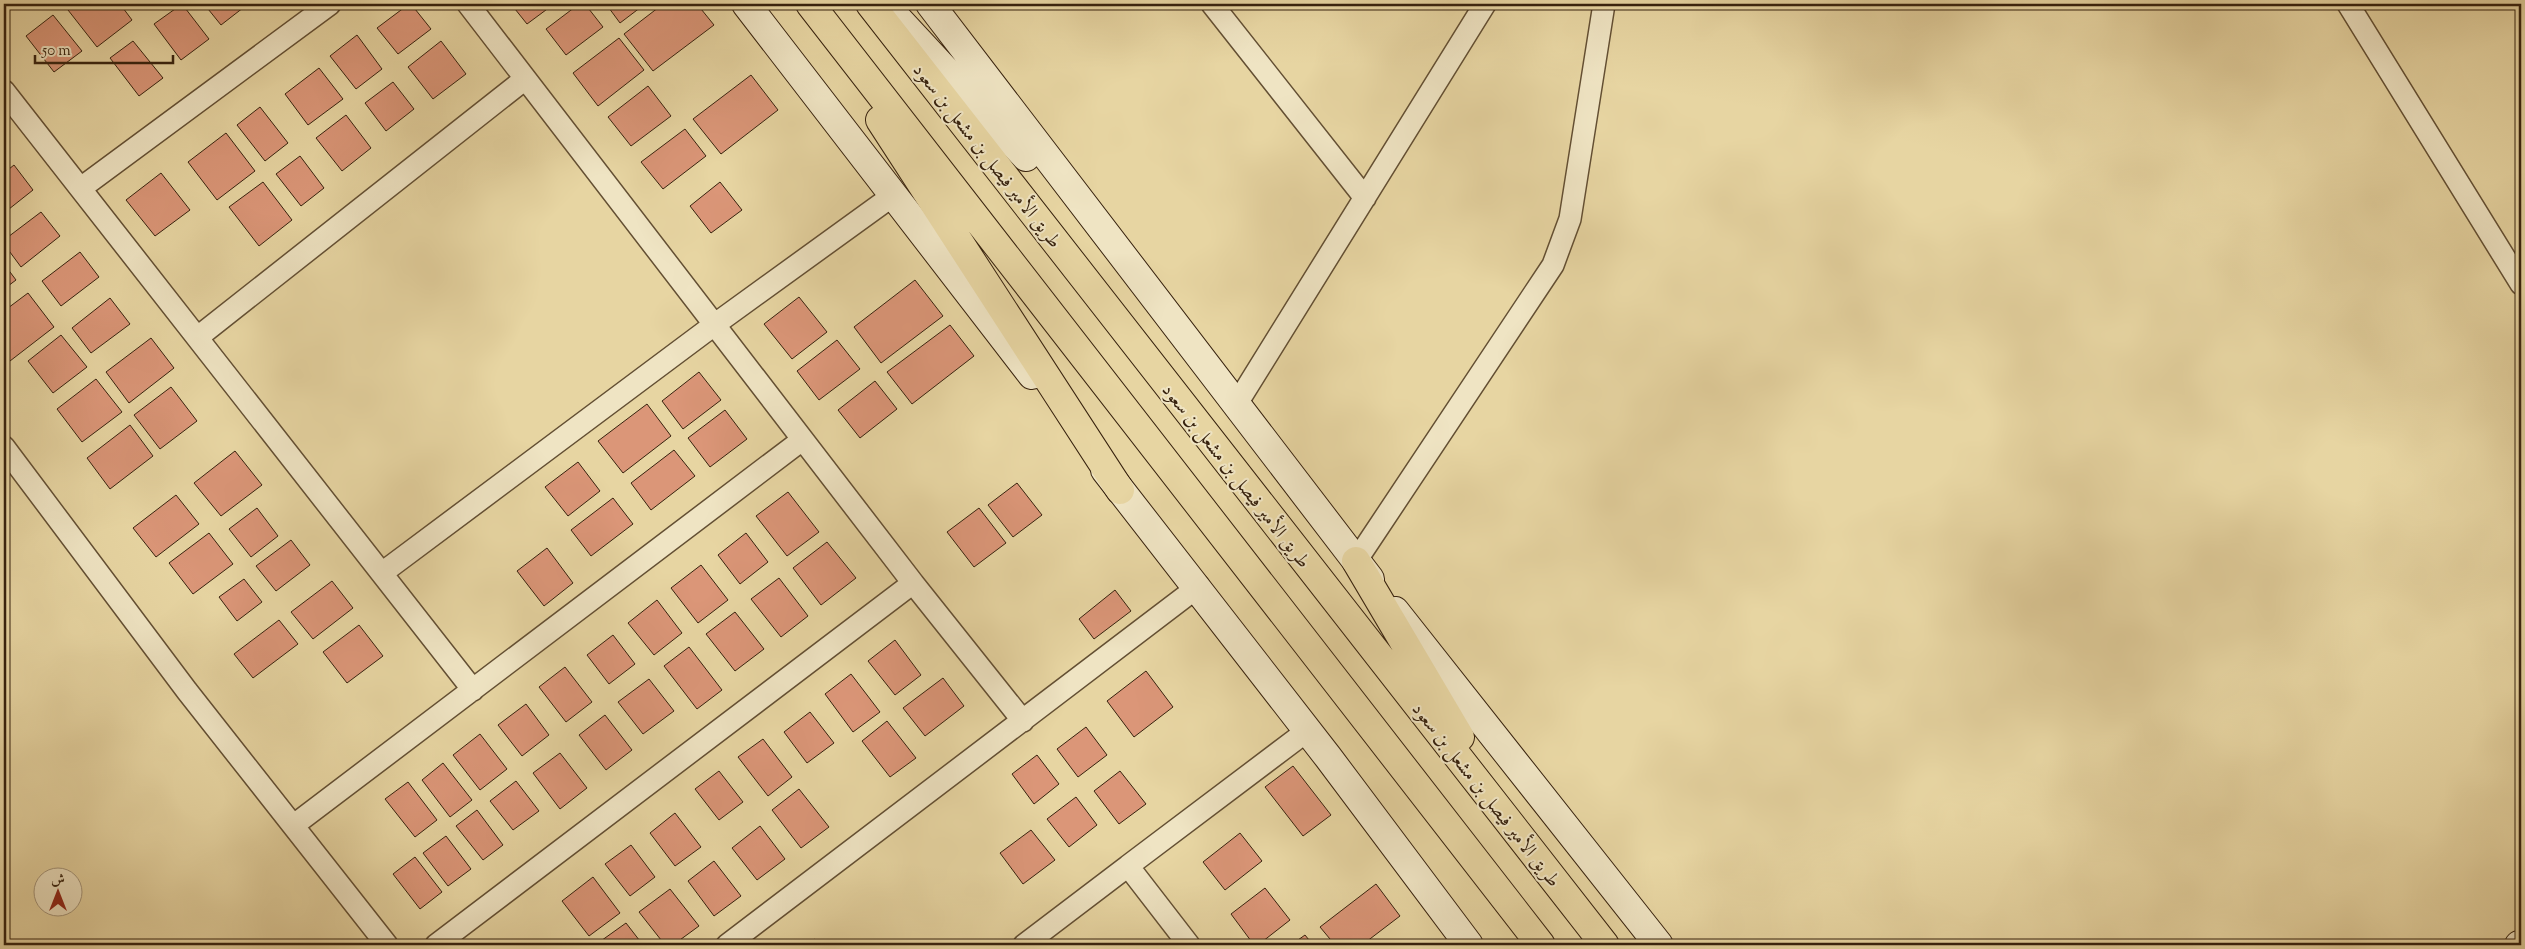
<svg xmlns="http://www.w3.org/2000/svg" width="2525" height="949" viewBox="0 0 2525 949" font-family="'Sorts Mill Goudy',Amiri,serif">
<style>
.building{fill:#db9678;stroke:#37220e}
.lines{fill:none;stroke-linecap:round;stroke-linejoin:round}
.street-casing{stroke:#634f33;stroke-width:24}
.secondary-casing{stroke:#37220e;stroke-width:30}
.primary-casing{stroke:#37220e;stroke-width:30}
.street{stroke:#efe4c3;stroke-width:21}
.secondary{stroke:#efe4c3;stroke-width:28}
.primary{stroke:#e7d5a2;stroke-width:28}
.labels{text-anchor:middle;stroke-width:4;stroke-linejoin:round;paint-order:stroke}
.street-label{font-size:19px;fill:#37220e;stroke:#efe4c3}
</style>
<rect width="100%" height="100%" fill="#e7d5a2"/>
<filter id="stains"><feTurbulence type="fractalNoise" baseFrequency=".004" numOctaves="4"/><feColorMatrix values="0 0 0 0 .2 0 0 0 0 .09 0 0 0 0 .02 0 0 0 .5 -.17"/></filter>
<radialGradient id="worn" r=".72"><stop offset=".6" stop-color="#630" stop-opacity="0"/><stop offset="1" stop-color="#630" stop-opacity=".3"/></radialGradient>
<path class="building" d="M 77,4 L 120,4 L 132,20 L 97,47 L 68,10 Z
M 182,4 L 209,39 L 181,60 L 154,24 Z
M 204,4 L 248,4 L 221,25 Z
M 409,4 L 411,4 L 431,29 L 398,54 L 377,28 Z
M 511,4 L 554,4 L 527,24 Z
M 579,4 L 585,4 L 603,27 L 566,55 L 546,29 Z
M 606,4 L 645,4 L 620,23 Z
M 663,4 L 697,4 L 714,25 L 653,71 L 624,34 Z
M 53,15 L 82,51 L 54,72 L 26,36 Z
M 357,35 L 382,69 L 356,89 L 330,56 Z
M 619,38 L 644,70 L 598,106 L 573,73 Z
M 133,41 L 163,78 L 139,96 L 110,58 Z
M 441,41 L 466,74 L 433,99 L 408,67 Z
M 319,68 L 343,99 L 308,125 L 285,94 Z
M 751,75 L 778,110 L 721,154 L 693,119 Z
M 393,82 L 414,109 L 386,131 L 365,103 Z
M 648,86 L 671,116 L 631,146 L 608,117 Z
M 260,107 L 288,143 L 265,161 L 237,125 Z
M 346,115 L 371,148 L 342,171 L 316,138 Z
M 685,129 L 706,156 L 663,189 L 641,162 Z
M 226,133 L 255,171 L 217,200 L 188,162 Z
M 300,156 L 324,188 L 301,206 L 276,174 Z
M 14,165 L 33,190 L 4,213 L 4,173 Z
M 161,173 L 190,210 L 155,236 L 126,200 Z
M 263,182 L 292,220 L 259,246 L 229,207 Z
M 720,182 L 742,210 L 711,233 L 690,206 Z
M 41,212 L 60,236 L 21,267 L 4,244 L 4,240 Z
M 80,252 L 99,277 L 61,306 L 42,281 Z
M 4,264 L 16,280 L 4,289 Z
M 915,280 L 943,316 L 881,363 L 854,327 Z
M 28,293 L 54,327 L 10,361 L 4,353 L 4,311 Z
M 799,297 L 827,332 L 792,359 L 764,324 Z
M 110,298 L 130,324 L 91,353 L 72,328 Z
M 950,325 L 974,356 L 912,404 L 887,372 Z
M 61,335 L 87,367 L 53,393 L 28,361 Z
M 151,338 L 174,368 L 129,403 L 106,372 Z
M 837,340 L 860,369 L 819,400 L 797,371 Z
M 699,372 L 721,400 L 683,429 L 662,401 Z
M 96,379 L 122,412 L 82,442 L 57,409 Z
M 875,381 L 897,409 L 860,438 L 838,410 Z
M 171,387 L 197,421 L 160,449 L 134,415 Z
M 647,404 L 671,436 L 623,473 L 598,441 Z
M 725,410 L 747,439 L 710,467 L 688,438 Z
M 130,425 L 153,456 L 110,489 L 87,458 Z
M 674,450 L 695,476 L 651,510 L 631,483 Z
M 235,451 L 262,485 L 221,516 L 194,483 Z
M 578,462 L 600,491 L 568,516 L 545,487 Z
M 1017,483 L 1042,515 L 1013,537 L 988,505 Z
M 788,492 L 819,532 L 787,556 L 756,516 Z
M 176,495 L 199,524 L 156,557 L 133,528 Z
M 613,498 L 633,524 L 591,556 L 571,530 Z
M 257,508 L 278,536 L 251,557 L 229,529 Z
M 979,508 L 1006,543 L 974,567 L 947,532 Z
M 209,533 L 233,564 L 193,594 L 169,563 Z
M 746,533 L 768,562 L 740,584 L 718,555 Z
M 291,540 L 310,565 L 276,591 L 256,566 Z
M 827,542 L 856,578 L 821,605 L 793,568 Z
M 547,548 L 573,583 L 544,606 L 517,571 Z
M 701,565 L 728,600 L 698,623 L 671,588 Z
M 779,578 L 808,616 L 781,637 L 751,599 Z
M 244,579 L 262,602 L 237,621 L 219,597 Z
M 332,581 L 353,608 L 313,639 L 291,612 Z
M 1115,590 L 1131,611 L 1094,639 L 1079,619 Z
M 657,600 L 682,633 L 654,655 L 628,623 Z
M 735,612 L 764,649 L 735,671 L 706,634 Z
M 279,620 L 298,644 L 253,678 L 234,654 Z
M 359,625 L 383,656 L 347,683 L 323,652 Z
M 613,635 L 635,664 L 609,684 L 587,655 Z
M 895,640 L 921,675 L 895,695 L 868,661 Z
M 689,647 L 722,690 L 697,709 L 664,666 Z
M 565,667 L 592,702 L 566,722 L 539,687 Z
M 1146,671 L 1173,707 L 1134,737 L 1107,701 Z
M 851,674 L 880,712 L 853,732 L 825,694 Z
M 943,678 L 964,706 L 925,736 L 903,708 Z
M 649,679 L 674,711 L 643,734 L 618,702 Z
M 526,704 L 549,735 L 522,756 L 498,725 Z
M 810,712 L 834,743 L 807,763 L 784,732 Z
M 605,715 L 632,750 L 606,770 L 579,735 Z
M 887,721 L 916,758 L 890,777 L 862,741 Z
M 1086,727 L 1107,755 L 1078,777 L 1057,749 Z
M 480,734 L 507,769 L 480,790 L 453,755 Z
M 763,739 L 792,777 L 768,796 L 738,757 Z
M 560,753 L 587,788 L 560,809 L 533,773 Z
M 1037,755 L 1059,784 L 1034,804 L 1012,774 Z
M 443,763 L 472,800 L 450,817 L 422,780 Z
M 1293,766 L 1331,815 L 1303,836 L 1265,787 Z
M 719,771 L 743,802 L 719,820 L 695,789 Z
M 1120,771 L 1146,804 L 1119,824 L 1094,791 Z
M 516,781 L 539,811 L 513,830 L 490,801 Z
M 408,782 L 437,820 L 415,837 L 385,799 Z
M 799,789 L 829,827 L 801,848 L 772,810 Z
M 1076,797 L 1097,825 L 1069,847 L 1047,819 Z
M 477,810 L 503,845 L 483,860 L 456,826 Z
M 675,813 L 701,847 L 675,866 L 650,833 Z
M 760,826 L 785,859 L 757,880 L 732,848 Z
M 1031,830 L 1055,860 L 1023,884 L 1000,853 Z
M 1240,833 L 1262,861 L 1225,890 L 1203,862 Z
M 446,836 L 471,869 L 448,886 L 423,853 Z
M 631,845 L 655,877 L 630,896 L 605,864 Z
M 415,857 L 442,892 L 420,909 L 393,874 Z
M 714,861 L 741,896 L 714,916 L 688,881 Z
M 593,877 L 620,913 L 589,936 L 562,901 Z
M 1376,884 L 1400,916 L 1362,945 L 1335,945 L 1320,927 Z
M 1265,888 L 1290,920 L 1258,945 L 1254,945 L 1231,914 Z
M 670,889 L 699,926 L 673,945 L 665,945 L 639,912 Z
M 626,923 L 643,945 L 600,945 L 598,943 Z
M 1305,935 L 1313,945 L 1291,945 Z
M 815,939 L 820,945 L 807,945 Z"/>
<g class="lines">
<defs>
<path id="street" d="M 468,4 L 913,583
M 1212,4 L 1365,198
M 2348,4 L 2521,284
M 4,91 L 473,690
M 81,188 L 330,4
M 198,337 L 525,79
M 1236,405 L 1485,4
M 4,447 L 187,691 L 387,945
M 1356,561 L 1553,265 L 1570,219 L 1604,4
M 382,573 L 714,325 L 895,194
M 294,825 L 802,440
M 436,945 L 913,583 L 1023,721
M 727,945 L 1199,586
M 1024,945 L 1128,866
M 1189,945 L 1128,866 L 1307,731"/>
<path id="secondary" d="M 746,4 L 1032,375
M 884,4 L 1026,157
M 930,4 L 1370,579
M 1105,470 L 1328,757 L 1469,945
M 1395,611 L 1659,945
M 2519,945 L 2521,945"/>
<path id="primary" d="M 810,4 L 1541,945
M 870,4 L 1605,945
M 880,120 L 1120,490
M 1356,561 L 1460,737"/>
</defs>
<use href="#street" class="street-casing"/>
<use href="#secondary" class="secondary-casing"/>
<use href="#primary" class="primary-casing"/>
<use href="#street" class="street"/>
<use href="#secondary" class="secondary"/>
<use href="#primary" class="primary"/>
</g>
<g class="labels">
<g class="street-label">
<text transform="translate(988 155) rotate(52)" y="7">طريق الأمير فيصل بن مشعل بن سعود</text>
<text transform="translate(1237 475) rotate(52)" y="7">طريق الأمير فيصل بن مشعل بن سعود</text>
<text transform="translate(1487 794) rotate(52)" y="7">طريق الأمير فيصل بن مشعل بن سعود</text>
</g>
</g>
<rect width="2525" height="949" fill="none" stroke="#e7d5a2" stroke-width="20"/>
<rect x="5" y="5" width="2515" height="939" fill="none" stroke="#37220e" stroke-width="2.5"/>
<rect x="10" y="10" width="2505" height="929" fill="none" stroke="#37220e"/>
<g transform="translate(58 892)"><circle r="24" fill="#efe4c3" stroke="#a5967b"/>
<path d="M0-4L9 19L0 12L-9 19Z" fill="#8f2418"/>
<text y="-8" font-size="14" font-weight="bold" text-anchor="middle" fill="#37220e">ش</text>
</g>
<path d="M35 55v8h138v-8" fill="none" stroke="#37220e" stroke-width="2.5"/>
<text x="42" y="55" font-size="15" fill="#37220e" stroke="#efe4c3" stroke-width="4" paint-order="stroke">50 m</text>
<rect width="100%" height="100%" filter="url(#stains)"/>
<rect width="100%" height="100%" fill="url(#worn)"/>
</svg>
